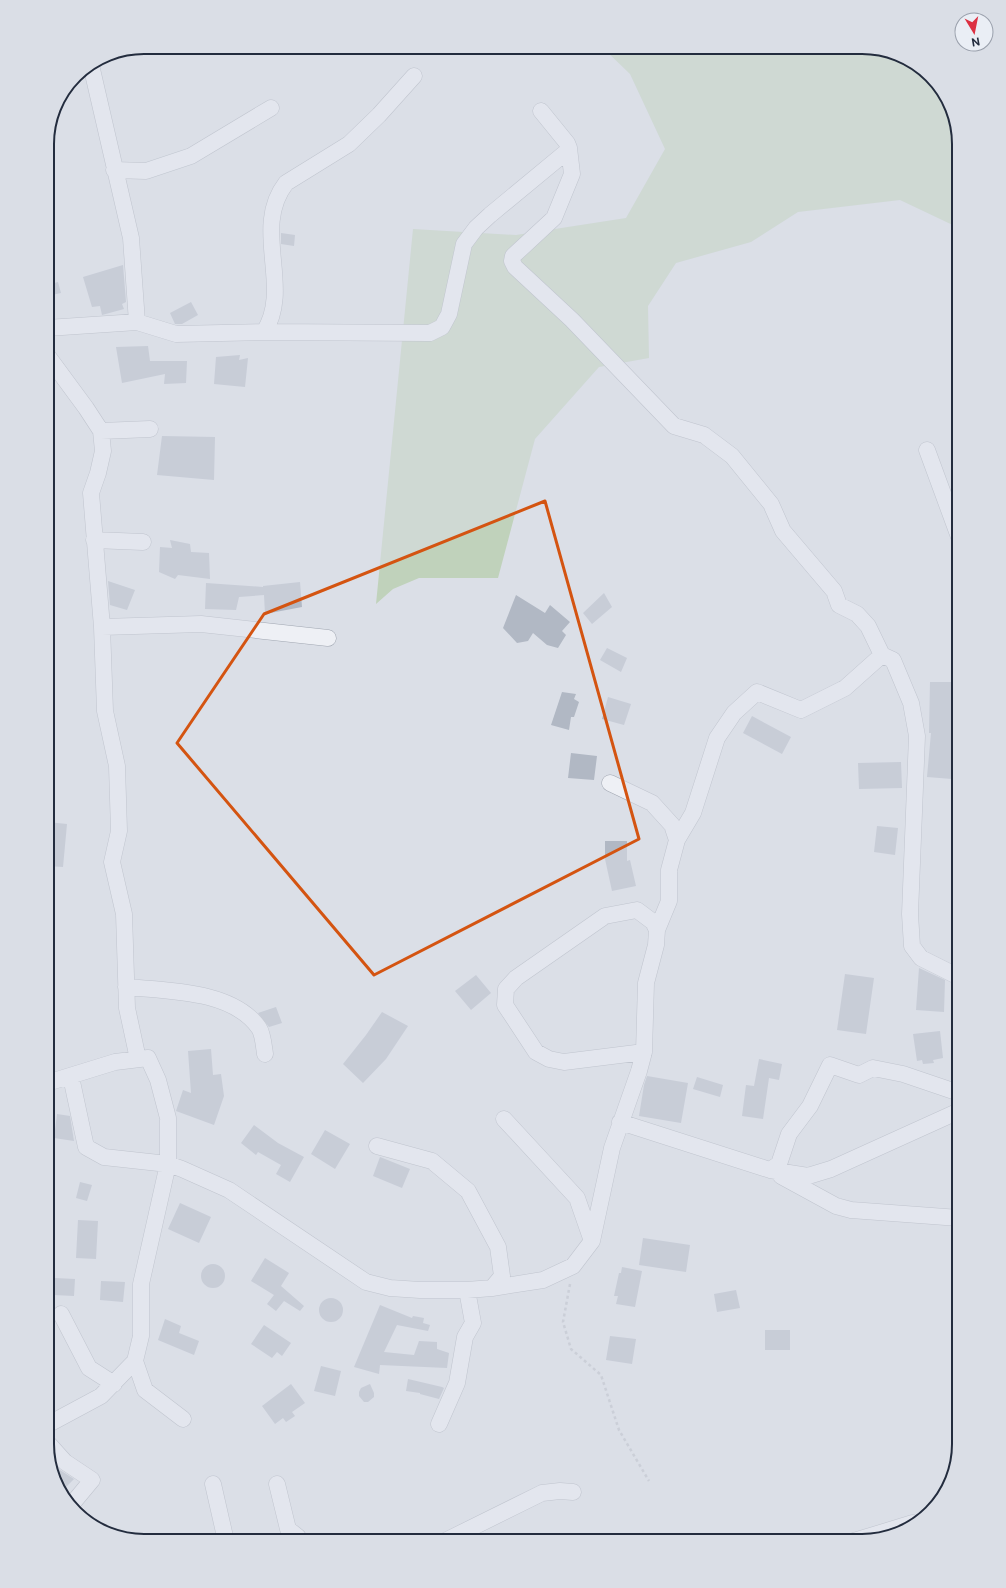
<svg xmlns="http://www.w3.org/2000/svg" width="1006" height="1588" viewBox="0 0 1006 1588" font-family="'Public Sans',sans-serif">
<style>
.green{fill:#c0d2bb}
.building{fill:#b1b8c4}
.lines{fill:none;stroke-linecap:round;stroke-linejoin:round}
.minor-casing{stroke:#a0a6b1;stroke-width:17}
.path{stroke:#b9bdc5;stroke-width:2.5;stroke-dasharray:3 3;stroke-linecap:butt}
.minor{stroke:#eef0f5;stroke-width:16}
.marked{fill:none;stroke:#d45411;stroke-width:3;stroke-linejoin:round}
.rim{fill:none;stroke:#232c3e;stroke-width:2}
</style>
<rect width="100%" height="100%" fill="#dbdfe7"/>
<path class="green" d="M 602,47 L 869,47 L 916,63 L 949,101 L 959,144 L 959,228 L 900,200 L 798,212 L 751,242 L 676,263 L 648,306 L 649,358 L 599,367 L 535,439 L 498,578 L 419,578 L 393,589 L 376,604 L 413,229 L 516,235 L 626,218 L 665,149 L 630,74 Z"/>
<path class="building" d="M 281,233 L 295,235 L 294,246 L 281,244 Z
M 123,265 L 126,302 L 122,304 L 124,309 L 102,315 L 100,306 L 92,307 L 83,277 Z
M 58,282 L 61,293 L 47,296 L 47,285 Z
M 191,302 L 198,315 L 182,324 L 175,324 L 170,313 Z
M 148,346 L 150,361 L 187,361 L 186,383 L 164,384 L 165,374 L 122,383 L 116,347 Z
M 240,355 L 239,360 L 248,358 L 245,387 L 214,384 L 216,357 Z
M 162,436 L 215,437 L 214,480 L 157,475 Z
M 170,540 L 190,544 L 191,552 L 209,553 L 210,579 L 178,575 L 175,579 L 159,572 L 160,547 L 172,548 Z
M 108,581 L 135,590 L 127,610 L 110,605 Z
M 300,582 L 302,607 L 265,614 L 264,595 L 239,597 L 236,610 L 205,609 L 206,583 L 263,587 L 263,586 Z
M 604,593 L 612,607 L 592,624 L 583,613 Z
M 516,595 L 545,613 L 550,605 L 570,622 L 562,631 L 566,635 L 558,648 L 547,645 L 533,633 L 528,641 L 517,643 L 503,628 Z
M 607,648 L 627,658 L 621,672 L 600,660 Z
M 930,682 L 956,682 L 955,738 L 952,779 L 927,777 L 931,733 L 929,733 Z
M 562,692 L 576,694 L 574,699 L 579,702 L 574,717 L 571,717 L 569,730 L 551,725 Z
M 608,697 L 631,704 L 624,725 L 602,719 Z
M 752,716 L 791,737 L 782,754 L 743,733 Z
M 571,753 L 597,756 L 594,780 L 568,778 Z
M 901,762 L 902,788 L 859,789 L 858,763 Z
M 47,822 L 67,824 L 63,867 L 47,866 Z
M 877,826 L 898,828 L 895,855 L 874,852 Z
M 605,841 L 627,841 L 627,861 L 630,860 L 636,886 L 612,891 L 605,859 Z
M 919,968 L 945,980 L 944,1012 L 916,1010 Z
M 845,974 L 874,978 L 866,1034 L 837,1030 Z
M 476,975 L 491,993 L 471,1010 L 455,991 Z
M 276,1007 L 282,1023 L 269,1027 L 258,1013 Z
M 382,1012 L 408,1026 L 386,1059 L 363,1083 L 343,1064 L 366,1035 Z
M 940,1031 L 943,1058 L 933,1060 L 934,1063 L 923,1064 L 922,1060 L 917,1061 L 913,1034 Z
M 211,1049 L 213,1075 L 221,1074 L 224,1096 L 214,1125 L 176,1111 L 183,1090 L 191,1093 L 188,1051 Z
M 759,1059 L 782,1064 L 779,1080 L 769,1078 L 763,1119 L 742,1116 L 746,1085 L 754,1086 Z
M 647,1076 L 688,1083 L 681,1123 L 639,1116 L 644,1085 Z
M 697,1077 L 723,1085 L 720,1097 L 693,1089 Z
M 57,1114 L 70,1116 L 74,1141 L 54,1138 Z
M 254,1125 L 278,1143 L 304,1157 L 290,1182 L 276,1174 L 281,1165 L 258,1152 L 256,1155 L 241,1143 Z
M 325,1130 L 350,1144 L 335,1169 L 311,1154 Z
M 380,1157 L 410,1169 L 402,1188 L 373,1176 Z
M 80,1182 L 92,1185 L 87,1201 L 76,1198 Z
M 180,1203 L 211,1217 L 199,1243 L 168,1229 Z
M 78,1220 L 98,1221 L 96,1259 L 76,1258 Z
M 643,1238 L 690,1245 L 686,1272 L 639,1265 Z
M 265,1258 L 289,1273 L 281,1286 L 304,1306 L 300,1311 L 284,1301 L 276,1311 L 267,1304 L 274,1295 L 251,1281 Z
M201 1276a12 12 0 1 1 24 0a12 12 0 1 1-24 0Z
M 622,1267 L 642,1271 L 635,1307 L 616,1304 L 618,1296 L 614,1296 L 619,1273 L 621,1273 Z
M 55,1278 L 75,1279 L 74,1296 L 54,1295 Z
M 101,1281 L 125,1282 L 123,1302 L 100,1300 Z
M 736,1290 L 740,1308 L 717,1312 L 714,1294 Z
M319 1310a12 12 0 1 1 24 0a12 12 0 1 1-24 0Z
M 380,1305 L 412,1318 L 413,1316 L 424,1318 L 423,1323 L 430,1325 L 428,1331 L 397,1325 L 384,1352 L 414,1355 L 419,1341 L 437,1342 L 437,1349 L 449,1353 L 447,1368 L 380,1365 L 379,1374 L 354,1367 Z
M 165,1319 L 181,1326 L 179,1333 L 199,1341 L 194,1355 L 158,1340 Z
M 264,1325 L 291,1343 L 282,1356 L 277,1352 L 272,1358 L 251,1344 Z
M 765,1330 L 790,1330 L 790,1350 L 765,1350 Z
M 610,1336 L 636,1339 L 632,1364 L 606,1360 Z
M 321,1366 L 341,1371 L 335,1396 L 314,1391 Z
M 408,1379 L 442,1387 L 444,1388 L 439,1399 L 420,1394 L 420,1393 L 406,1391 Z
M 291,1384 L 305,1403 L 292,1412 L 295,1416 L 286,1422 L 283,1418 L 275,1424 L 262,1406 Z
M 370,1384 L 374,1393 L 374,1397 L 368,1402 L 364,1402 L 359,1396 L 359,1392 L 361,1388 Z
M 51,1460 L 60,1470 L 74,1479 L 63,1490 L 56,1483 Z"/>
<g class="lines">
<defs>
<path id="minor" d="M 91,65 L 131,238 L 137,322 L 176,334 L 264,332 C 293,287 251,228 286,183 L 349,144 L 379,115 L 414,76
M 541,111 L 567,143 L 569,148 L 572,174 L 554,218 L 513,256 L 512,261 L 515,267 L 572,320 L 674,426 L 704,435 L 732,456 L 771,504 L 783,531 L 834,591 L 839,605 L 857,614 L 868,626 L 882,655 L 845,688 L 801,710 L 757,692 L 734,713 L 717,738 L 693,813 L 677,840 L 669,870 L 669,901 L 657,930
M 114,170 L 146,171 L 191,156 L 271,108
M 47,328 L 137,322
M 264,332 L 430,333 L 442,327 L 449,314 L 464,244 L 476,228 L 490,215 L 565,153 L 569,148
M 47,355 L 86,408 L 101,431 L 103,451 L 98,473 L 91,493 L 102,627 L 105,711 L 117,766 L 119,831 L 112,862 L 124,914 L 127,1008 L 138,1059
M 101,431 L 150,429
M 927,450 L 959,537
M 94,540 L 143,542
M 102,627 L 201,624 L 328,638
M 882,655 L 893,660 L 911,703 L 917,736 L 910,914 L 912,946 L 921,958 L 959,977
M 610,783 L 652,803 L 672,825 L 677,840
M 126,987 C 167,991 233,990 259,1028 C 263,1034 264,1047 265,1054
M 71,1077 L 86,1147 L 104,1157 L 168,1164 L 182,1169 L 229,1190 L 366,1282 L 390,1288 L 420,1290 L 467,1290 L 492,1288 L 543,1280 L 573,1266 L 592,1241 L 612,1148 L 639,1071 L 644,1052 L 646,983 L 656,945 L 657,930 L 653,922 L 637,910 L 605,916 L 516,978 L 506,989 L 505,1005 L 536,1052 L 549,1059 L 564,1062 L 644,1052
M 504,1119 L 577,1198 L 592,1241
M 620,1122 L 770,1170 L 808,1176 L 831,1169 L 959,1111
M 377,1146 L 432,1161 L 468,1191 L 498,1247 L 502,1276 L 492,1288
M 770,1170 L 779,1164 L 789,1134 L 810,1106 L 830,1065 L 859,1075 L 873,1068 L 903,1074 L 959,1093
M 781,1176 L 836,1206 L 851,1210 L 959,1218
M 61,1314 L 89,1368 L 114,1384
M 135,1361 L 145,1390 L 183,1419
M 439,1424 L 457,1383 L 465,1337 L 473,1323 L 467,1290
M 47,1425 L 101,1396 L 135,1361 L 141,1336 L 141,1284 L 168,1164 L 168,1118 L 158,1080 L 148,1058 L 115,1062 L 47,1083
M 47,1442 L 65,1462 L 92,1480 L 72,1504
M 213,1484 L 226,1541
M 277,1484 L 288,1529 L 298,1537 L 298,1541
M 445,1541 L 542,1493 L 560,1491 L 573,1492
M 854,1541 L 913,1523"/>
</defs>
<use href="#minor" class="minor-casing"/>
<path class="path" d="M 570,1284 L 563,1322 L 571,1349 L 601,1375 L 619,1430 L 649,1481"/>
<use href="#minor" class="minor"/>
</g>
<path d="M0 0H1006V1588H0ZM 545,501 L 639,839 L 374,975 L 177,743 L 264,614 Z" fill="#dbdfe7" fill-opacity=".55" fill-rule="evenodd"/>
<path class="marked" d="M 545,501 L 639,839 L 374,975 L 177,743 L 264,614 Z"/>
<path d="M0 0H1006V1588H0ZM144 54H862A90 90 0 0 1 952 144V1444A90 90 0 0 1 862 1534H144A90 90 0 0 1 54 1444V144A90 90 0 0 1 144 54Z" fill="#dadee6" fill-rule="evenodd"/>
<path class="rim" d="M144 54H862A90 90 0 0 1 952 144V1444A90 90 0 0 1 862 1534H144A90 90 0 0 1 54 1444V144A90 90 0 0 1 144 54Z"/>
<g transform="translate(974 32) rotate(170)"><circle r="19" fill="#eaeef5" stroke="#9aa0ac"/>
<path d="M0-3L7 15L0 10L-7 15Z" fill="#dc3042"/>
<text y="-6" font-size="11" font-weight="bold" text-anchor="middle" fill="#232c3e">N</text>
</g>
</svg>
